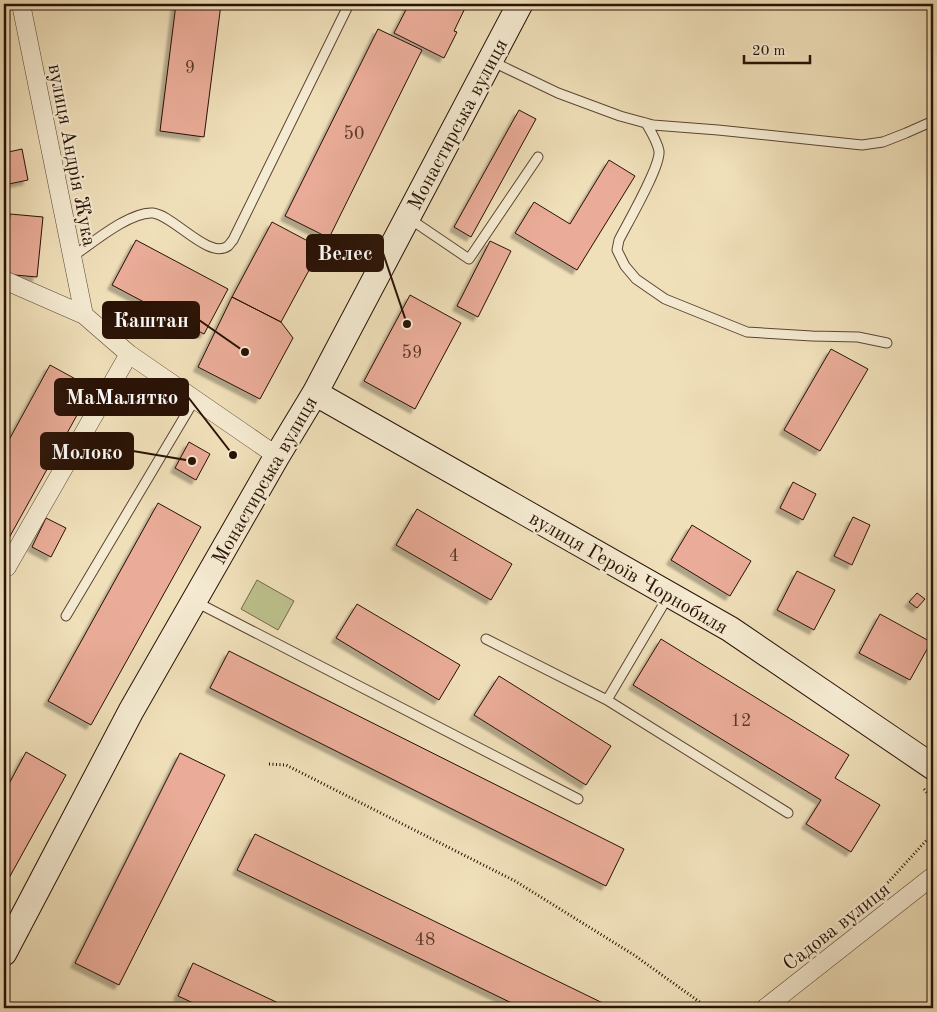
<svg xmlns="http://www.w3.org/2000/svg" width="937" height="1012" viewBox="0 0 937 1012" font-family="'Old Standard TT',serif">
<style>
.green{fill:#bdc18d;stroke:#726949}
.building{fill:#eaac98;stroke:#281105;filter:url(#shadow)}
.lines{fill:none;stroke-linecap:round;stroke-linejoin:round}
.service-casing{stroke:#5a4532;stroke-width:11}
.minor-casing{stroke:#5a4532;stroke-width:19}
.secondary-casing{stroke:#281105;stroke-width:27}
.path{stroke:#281105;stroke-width:3;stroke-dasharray:1 2.5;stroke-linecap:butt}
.service{stroke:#f5ebd2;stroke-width:9}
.minor{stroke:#f5ebd2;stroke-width:18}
.secondary{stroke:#f5ebd2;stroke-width:25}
.labels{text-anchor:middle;stroke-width:4.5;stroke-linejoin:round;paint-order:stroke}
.number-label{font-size:18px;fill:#58382a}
.street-label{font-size:20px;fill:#281105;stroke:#f5ebd2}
.leader{fill:none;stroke:#281105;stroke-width:2}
.callout-dot{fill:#281105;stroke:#f5ebd2;stroke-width:2}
.callout{fill:#281105;stroke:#281105;stroke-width:2}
.callout-label{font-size:21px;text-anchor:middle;font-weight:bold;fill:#fff}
</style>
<defs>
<filter id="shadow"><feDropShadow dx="-4.5" dy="4.5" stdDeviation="1" flood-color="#0004"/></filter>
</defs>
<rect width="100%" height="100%" fill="#f0e0ba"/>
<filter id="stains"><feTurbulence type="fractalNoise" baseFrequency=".004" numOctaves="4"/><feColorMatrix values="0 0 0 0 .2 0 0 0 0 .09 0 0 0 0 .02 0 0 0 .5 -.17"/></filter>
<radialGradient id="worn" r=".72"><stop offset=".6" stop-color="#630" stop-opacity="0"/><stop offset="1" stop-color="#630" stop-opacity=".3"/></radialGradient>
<path class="green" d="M 257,580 L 294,601 L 278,630 L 241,609 Z"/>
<path class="building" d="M 176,4 L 221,4 L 204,137 L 160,131 Z
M 409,4 L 467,4 L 454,31 L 457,32 L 444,58 L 394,33 Z
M 378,29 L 422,50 L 329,238 L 285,216 Z
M 519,110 L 536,119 L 471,237 L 454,227 Z
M 22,149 L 28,180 L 4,185 L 4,153 Z
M 609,160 L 635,176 L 577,270 L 515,233 L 534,202 L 570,224 Z
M 10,214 L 43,217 L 37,277 L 4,274 Z
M 272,222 L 321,248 L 281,322 L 232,297 Z
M 136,240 L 228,289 L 204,334 L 112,285 Z
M 490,241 L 511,251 L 478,317 L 457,306 Z
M 410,295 L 461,323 L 415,409 L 364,381 Z
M 232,297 L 281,322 L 293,338 L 260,399 L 198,367 Z
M 831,349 L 868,369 L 820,451 L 784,430 Z
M 50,365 L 92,388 L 4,547 L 4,449 Z
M 189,442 L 210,454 L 196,480 L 175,468 Z
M 793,482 L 816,494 L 803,520 L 780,508 Z
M 158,503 L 201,527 L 91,725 L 48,701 Z
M 417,509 L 512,564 L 491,600 L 396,545 Z
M 853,517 L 870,525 L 852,565 L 834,556 Z
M 46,518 L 66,528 L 51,557 L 32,547 Z
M 692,525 L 751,561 L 730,596 L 671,560 Z
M 797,571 L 835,590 L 814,630 L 777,610 Z
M 917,593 L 925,599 L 917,608 L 909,602 Z
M 357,604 L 460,665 L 439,700 L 336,638 Z
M 880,614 L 931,642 L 910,680 L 859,653 Z
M 661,639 L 849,755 L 835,778 L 880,805 L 851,852 L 806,824 L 821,800 L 633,685 Z
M 229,651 L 624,849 L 606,886 L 210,688 Z
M 499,676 L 611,746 L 586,785 L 474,715 Z
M 26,752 L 66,775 L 4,887 L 4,793 Z
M 180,753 L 225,775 L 119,985 L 75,963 Z
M 255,834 L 613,1008 L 522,1008 L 237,870 Z
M 193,963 L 289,1008 L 204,1008 L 178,996 Z"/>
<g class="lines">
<defs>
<path id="service" d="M 491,61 L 558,93 L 620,116 L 653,125 L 718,130 L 862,145 L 883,142 L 906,133 L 933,121
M 646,123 C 651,132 657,141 659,151 C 661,166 627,224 619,240 L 617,250 L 625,266 L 636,279 L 665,299 L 747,332 L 812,336 L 858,337 L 887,343
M 410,219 L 469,259 L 538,157
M 72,257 C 91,244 130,211 153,213 C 173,215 209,260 228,246 C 230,244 231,242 233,240 L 349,4
M 196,602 L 578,799
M 66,616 L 195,399
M 486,639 L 607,700 L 669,595
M 607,700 L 788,813"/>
<path id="minor" d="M 21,4 L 84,315
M 4,280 L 84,315 L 129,354 L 277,456
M 4,567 L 7,567 L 129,354
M 765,1008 L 933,876"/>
<path id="secondary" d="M 315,393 L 730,629 L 933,767
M 4,953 L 131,711 L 277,456 L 315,393 L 520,4"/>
</defs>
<use href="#service" class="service-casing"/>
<use href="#minor" class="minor-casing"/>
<use href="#secondary" class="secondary-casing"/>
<path class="path" d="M 269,764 L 286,765 L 515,881 L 634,955 L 708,1008
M 924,789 L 933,800
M 883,888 L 933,833"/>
<use href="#service" class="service"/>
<use href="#minor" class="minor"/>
<use href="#secondary" class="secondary"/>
</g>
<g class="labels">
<g class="number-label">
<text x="190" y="73">9</text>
<text x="354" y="139">50</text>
<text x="412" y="358">59</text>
<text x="454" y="561">4</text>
<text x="741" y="726">12</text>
<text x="425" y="945">48</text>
</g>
<g class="street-label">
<text transform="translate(457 124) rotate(-62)" y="7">Монастирська вулиця</text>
<text transform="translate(73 155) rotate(79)" y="7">вулиця Андрія Жука</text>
<text transform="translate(264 480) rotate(-60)" y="7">Монастирська вулиця</text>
<text transform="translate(629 572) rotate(30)" y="7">вулиця Героїв Чорнобиля</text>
<text transform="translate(836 926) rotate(-38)" y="7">Садова вулиця</text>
</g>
</g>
<path class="leader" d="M407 324L383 253M245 352L199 320M233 455L188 397M192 461L133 451"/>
<g class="callout-dot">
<circle cx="407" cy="324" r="5"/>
<circle cx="245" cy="352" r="5"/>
<circle cx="233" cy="455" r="5"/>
<circle cx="192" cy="461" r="5"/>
</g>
<g class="callout">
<rect x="307" y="235" width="76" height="36" rx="5"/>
<rect x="103" y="302" width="96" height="36" rx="5"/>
<rect x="55" y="379" width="133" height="36" rx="5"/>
<rect x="41" y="433" width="92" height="36" rx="5"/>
</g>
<g class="callout-label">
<text x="345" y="260">Велес</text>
<text x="151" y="327">Каштан</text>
<text x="122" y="404">МаМалятко</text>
<text x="87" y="459">Молоко</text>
</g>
<rect width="937" height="1012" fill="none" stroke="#f0e0ba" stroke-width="20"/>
<rect x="5" y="5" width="927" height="1002" fill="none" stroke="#281105" stroke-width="2.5"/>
<rect x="10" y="10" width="917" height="992" fill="none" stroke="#281105"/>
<path d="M744 55v8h66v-8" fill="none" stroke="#281105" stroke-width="2.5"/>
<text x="752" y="55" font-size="15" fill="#281105" stroke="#f5ebd2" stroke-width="4" paint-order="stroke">20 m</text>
<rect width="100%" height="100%" filter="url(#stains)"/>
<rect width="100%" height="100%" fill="url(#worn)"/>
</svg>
